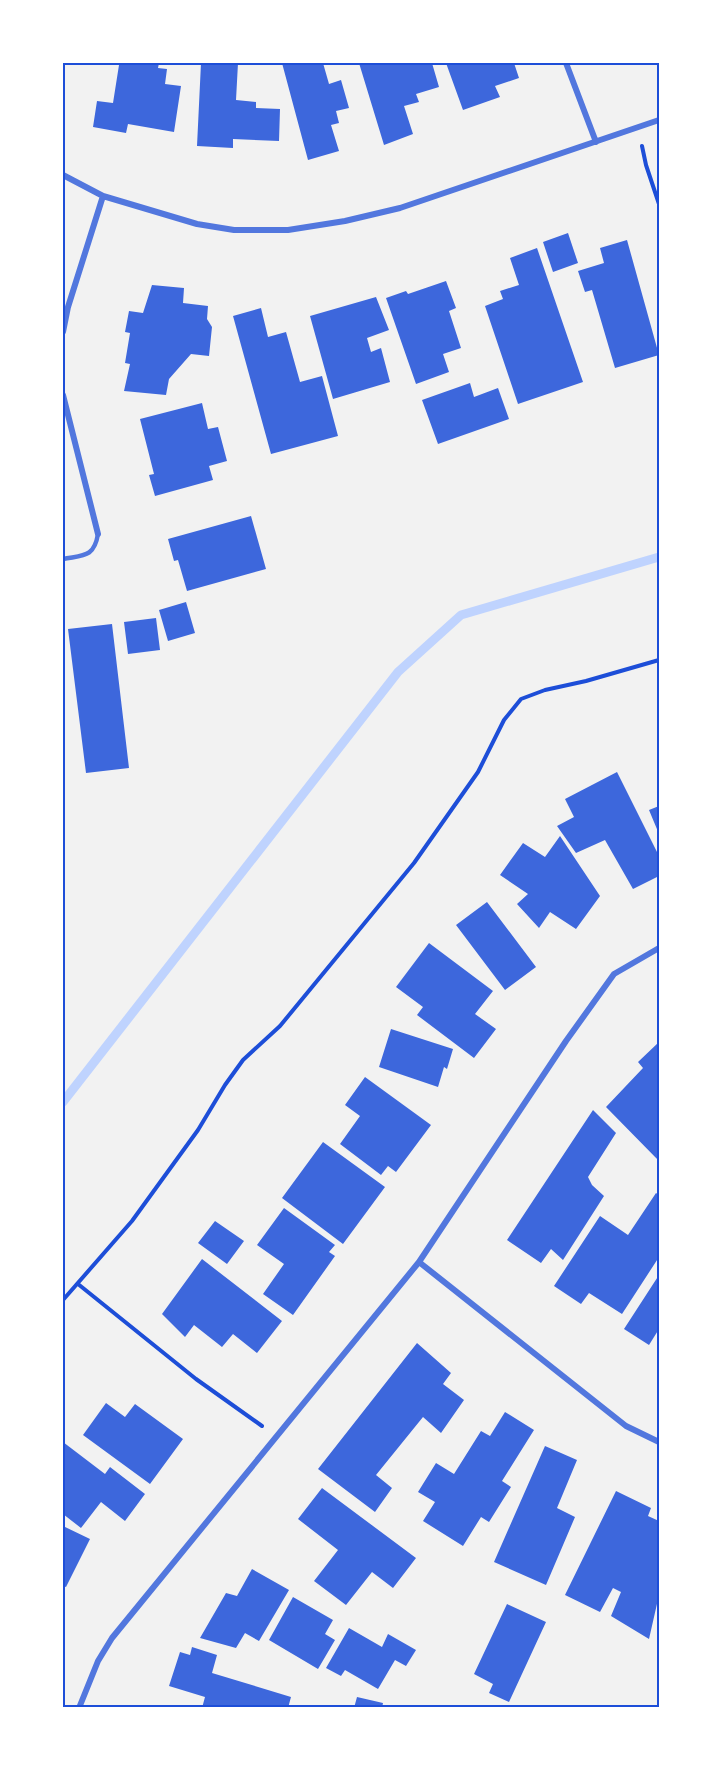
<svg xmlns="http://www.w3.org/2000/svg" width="722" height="1771" viewBox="0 0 722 1771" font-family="Spectral,serif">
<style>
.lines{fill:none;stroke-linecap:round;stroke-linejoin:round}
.stream{stroke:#bfd3fe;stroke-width:9}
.building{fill:#3d67dc}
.path{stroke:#1d4ed8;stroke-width:4}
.service{stroke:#5277de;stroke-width:4.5}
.minor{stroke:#5277de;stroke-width:6}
.neatline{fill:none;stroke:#1d4ed8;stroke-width:2}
</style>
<rect width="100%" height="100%" fill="#f2f2f2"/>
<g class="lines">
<path class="stream" d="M 63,1102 L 398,672 L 461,615 L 659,557"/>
</g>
<path class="building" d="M 126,63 L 159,63 L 158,68 L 167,69 L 165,84 L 181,86 L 174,132 L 128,124 L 126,133 L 93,127 L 97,101 L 113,103 L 119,65 L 126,65 Z
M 201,63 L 238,63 L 236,100 L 256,102 L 256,108 L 280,109 L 279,141 L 233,139 L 233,148 L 197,146 Z
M 282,63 L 323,63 L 329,84 L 341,80 L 349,108 L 336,111 L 339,123 L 331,125 L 339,151 L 308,160 Z
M 359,63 L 432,63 L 439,87 L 416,94 L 419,102 L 404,106 L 413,134 L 384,145 Z
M 446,63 L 514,63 L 519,78 L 495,86 L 500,97 L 463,110 Z
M 568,233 L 578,263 L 553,272 L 543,242 Z
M 627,240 L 659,355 L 615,368 L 592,290 L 585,292 L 578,271 L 604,263 L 600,248 Z
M 537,248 L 583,382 L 518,404 L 485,306 L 503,299 L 500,291 L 519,285 L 510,258 Z
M 446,281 L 456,308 L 449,311 L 461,348 L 443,354 L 449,372 L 416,384 L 386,298 L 406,291 L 408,294 Z
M 152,285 L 184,288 L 183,303 L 208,306 L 207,319 L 212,327 L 209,356 L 191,354 L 169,379 L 166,395 L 124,391 L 130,364 L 125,363 L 130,333 L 125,332 L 129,311 L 143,313 Z
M 376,297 L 389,330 L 367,338 L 371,352 L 381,348 L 390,382 L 333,399 L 310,316 Z
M 261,308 L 268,337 L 286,332 L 300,382 L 322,376 L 338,436 L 271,454 L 233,316 Z
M 470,383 L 474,397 L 498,388 L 509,419 L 438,444 L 422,400 Z
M 202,403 L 208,429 L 218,427 L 227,461 L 209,466 L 213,480 L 155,496 L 149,475 L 154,474 L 140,419 Z
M 251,516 L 266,569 L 187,591 L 178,560 L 174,561 L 168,539 Z
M 186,602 L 195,633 L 168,641 L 159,610 Z
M 156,618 L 160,650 L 128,654 L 124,622 Z
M 112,624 L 129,768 L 86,773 L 68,629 Z
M 617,772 L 659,856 L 659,876 L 633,889 L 605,840 L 576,853 L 557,826 L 574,817 L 565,799 Z
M 659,806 L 659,834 L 649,810 Z
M 560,836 L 600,896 L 576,929 L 550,912 L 539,928 L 517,904 L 528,894 L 500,875 L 523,843 L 545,857 Z
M 487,902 L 536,967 L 505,990 L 456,925 Z
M 429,943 L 493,991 L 475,1014 L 496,1029 L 474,1058 L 417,1015 L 423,1007 L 396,987 Z
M 391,1029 L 453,1049 L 447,1069 L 444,1067 L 438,1087 L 379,1067 Z
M 659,1042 L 659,1161 L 606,1107 L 643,1068 L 638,1062 Z
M 365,1077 L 431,1125 L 396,1172 L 388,1166 L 381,1175 L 340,1144 L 360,1116 L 345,1105 Z
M 593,1110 L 616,1133 L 588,1177 L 592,1185 L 604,1196 L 563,1260 L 551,1249 L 541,1263 L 507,1240 Z
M 323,1142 L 385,1187 L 343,1244 L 282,1198 Z
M 656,1193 L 659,1195 L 659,1257 L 622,1314 L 589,1293 L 581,1304 L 554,1286 L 600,1216 L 628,1235 Z
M 284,1208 L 335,1245 L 329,1252 L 335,1256 L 293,1315 L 263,1294 L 284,1264 L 257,1245 Z
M 215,1221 L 244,1241 L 227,1264 L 198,1243 Z
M 202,1259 L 282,1321 L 257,1353 L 233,1334 L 222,1347 L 194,1325 L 185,1337 L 162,1314 Z
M 659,1275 L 659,1329 L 649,1345 L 624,1329 Z
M 417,1343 L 451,1373 L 443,1384 L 464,1400 L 441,1433 L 423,1417 L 376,1475 L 392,1488 L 375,1512 L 318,1469 Z
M 106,1403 L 125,1417 L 135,1404 L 183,1439 L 150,1484 L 83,1435 Z
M 505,1412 L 534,1430 L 502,1481 L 511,1487 L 489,1522 L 481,1517 L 463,1546 L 423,1521 L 435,1502 L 418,1492 L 436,1463 L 454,1474 L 481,1431 L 490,1436 Z
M 63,1442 L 105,1474 L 110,1467 L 145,1494 L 125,1521 L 101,1502 L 81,1528 L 63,1514 Z
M 545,1446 L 577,1460 L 557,1508 L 575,1517 L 546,1585 L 494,1562 Z
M 322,1488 L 416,1558 L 393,1588 L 372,1572 L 346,1605 L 314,1581 L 338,1550 L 298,1519 Z
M 616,1491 L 651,1508 L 648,1516 L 659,1521 L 659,1595 L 649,1639 L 611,1616 L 621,1592 L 613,1588 L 600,1612 L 565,1595 Z
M 63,1526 L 90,1539 L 66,1587 L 63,1586 Z
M 252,1569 L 289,1590 L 259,1641 L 245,1633 L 236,1648 L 200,1638 L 226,1593 L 237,1596 Z
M 293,1597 L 333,1620 L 325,1634 L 335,1640 L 318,1669 L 269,1640 Z
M 507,1604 L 546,1622 L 509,1702 L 489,1693 L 493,1684 L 474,1674 Z
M 349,1628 L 382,1647 L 388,1634 L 416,1650 L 406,1666 L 395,1660 L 378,1689 L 345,1670 L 341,1676 L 326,1668 Z
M 192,1647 L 217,1655 L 212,1673 L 291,1697 L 288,1708 L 202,1708 L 205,1697 L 169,1686 L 180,1652 L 190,1655 Z
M 357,1697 L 383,1703 L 382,1708 L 354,1708 Z"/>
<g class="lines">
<path class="path" d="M 642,146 L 646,165 L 659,204
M 78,1284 L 196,1379 L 262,1426
M 63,1300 L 132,1221 L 198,1130 L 225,1085 L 243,1060 L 280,1026 L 414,863 L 478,772 L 504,720 L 521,699 L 545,690 L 586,681 L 659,660"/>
<path class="service" d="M 63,559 C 83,555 94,558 98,534"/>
<path class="minor" d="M 566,63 L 596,142
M 63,175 L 103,196 L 197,224 L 234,230 L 288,230 L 345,221 L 400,208 L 659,120
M 63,332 L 68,307 L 103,196
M 63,395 L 98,534
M 419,1262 L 626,1426 L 659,1442
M 79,1708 L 98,1661 L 112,1638 L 419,1262 L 566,1041 L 614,974 L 659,948"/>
</g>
<rect width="722" height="1771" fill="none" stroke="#ffffff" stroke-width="129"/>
<rect x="64" y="64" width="594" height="1642" class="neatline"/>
</svg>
